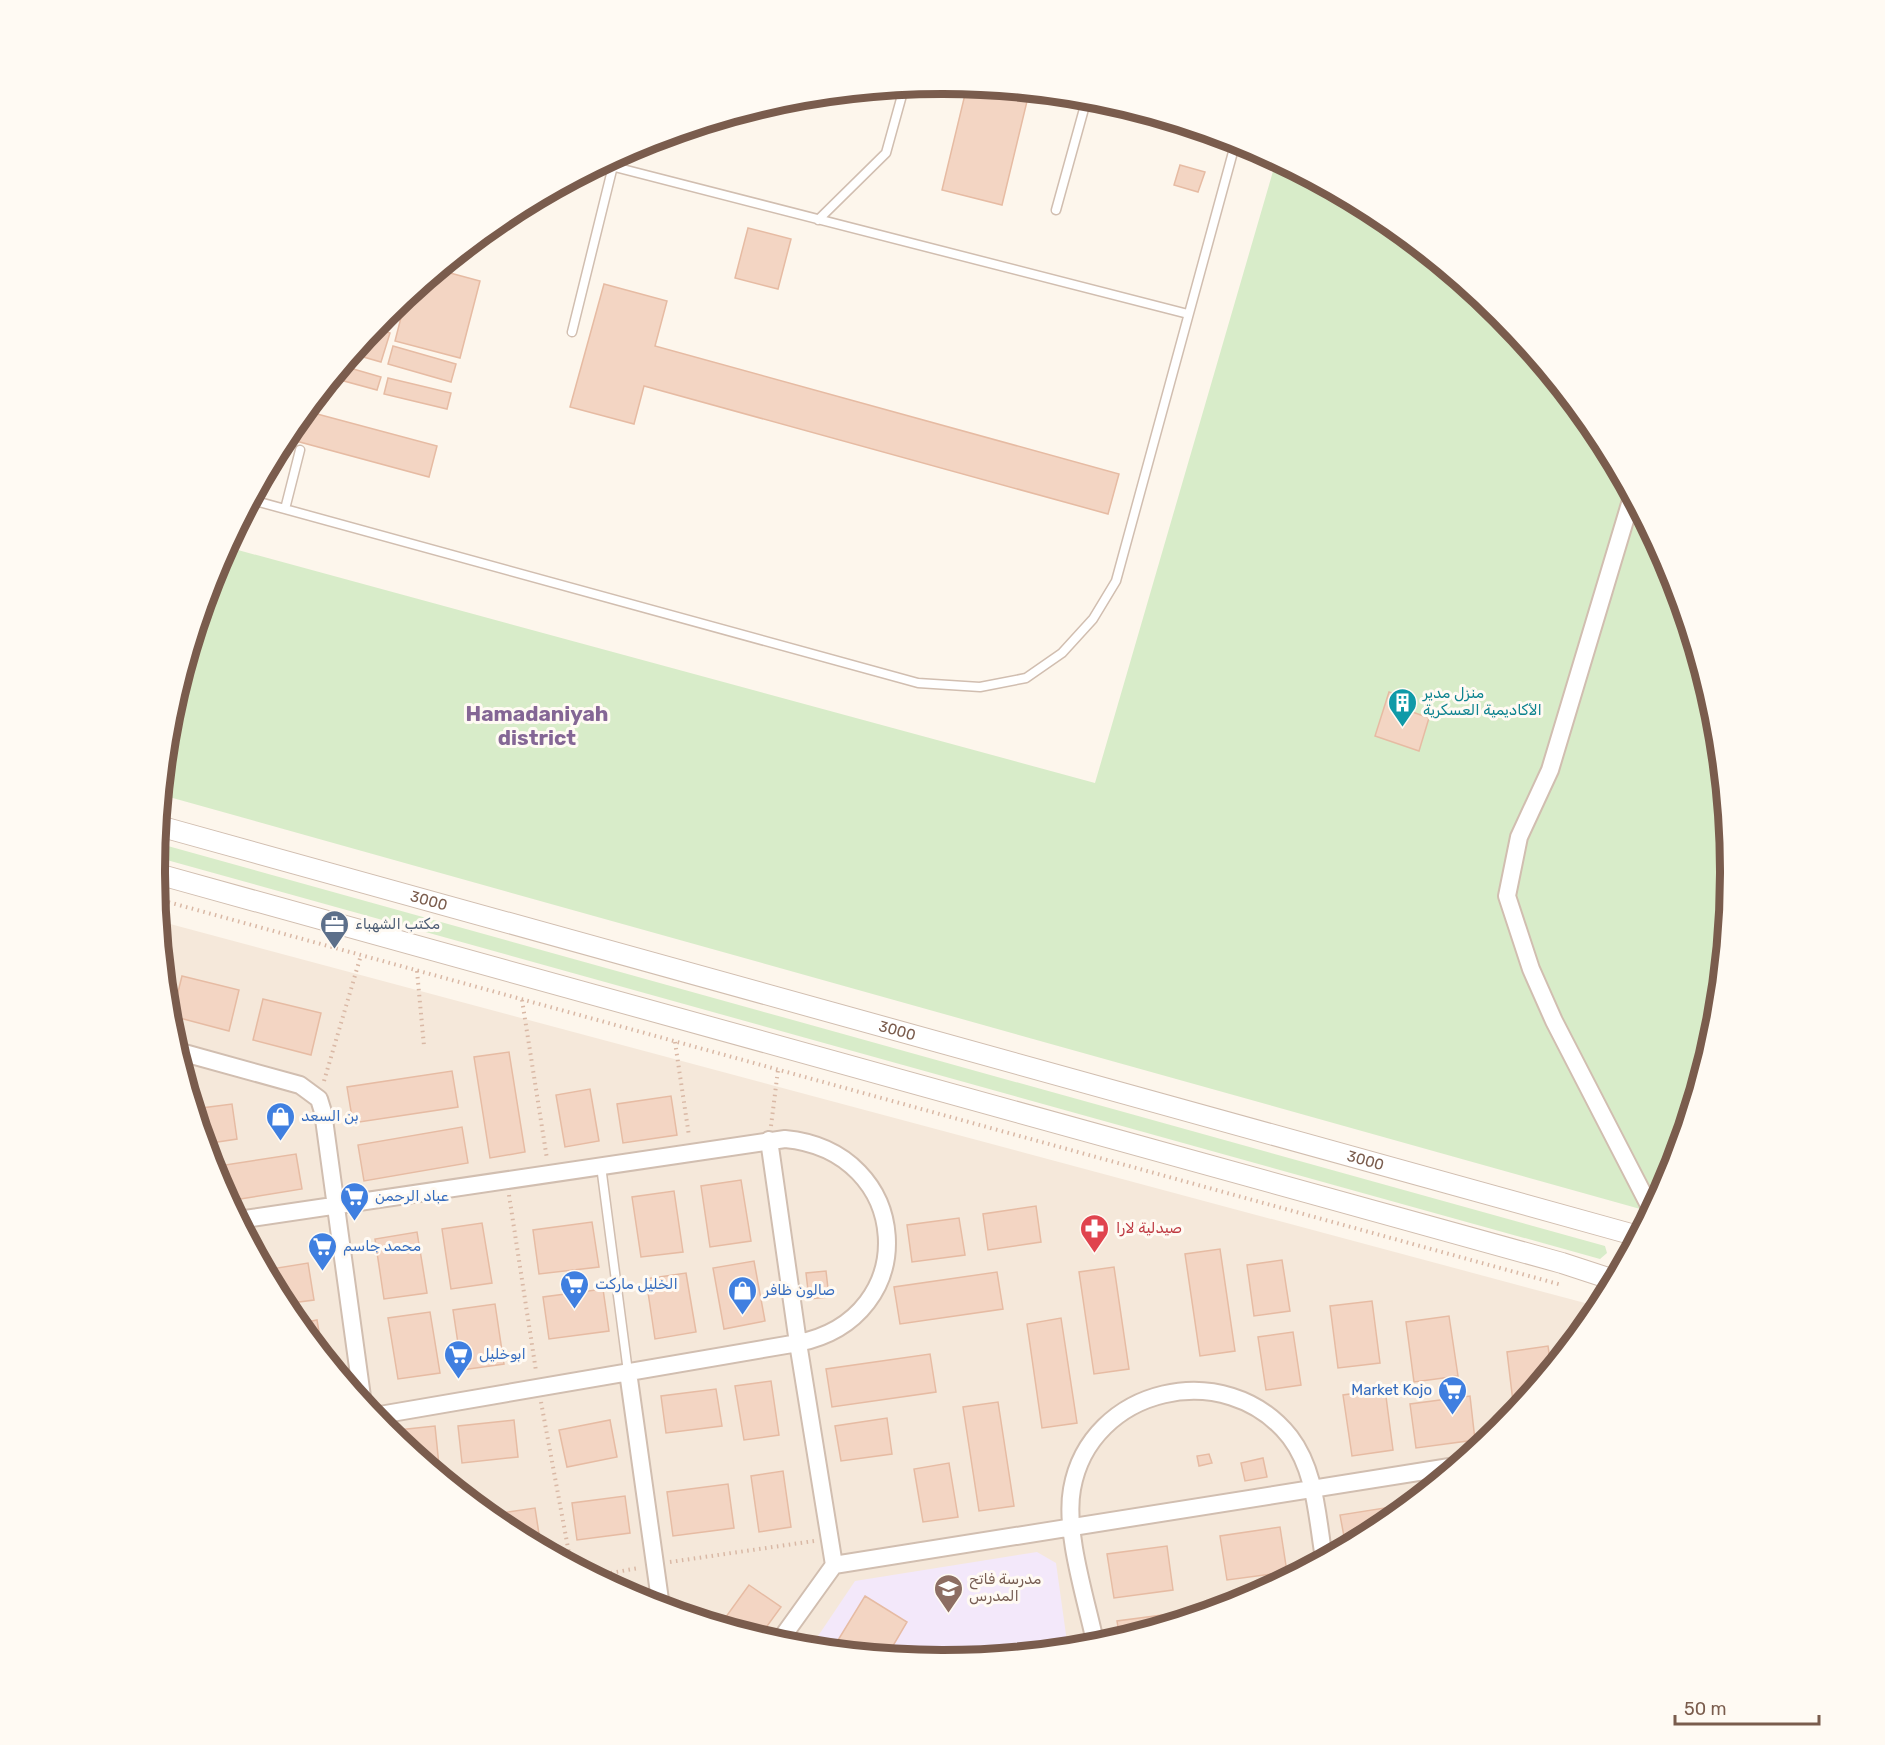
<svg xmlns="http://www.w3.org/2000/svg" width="1885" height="1745" viewBox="0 0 1885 1745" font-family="Rubik,'Noto Sans Arabic',sans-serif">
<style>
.residential{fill:#f5e8da}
.education{fill:#f3e8fa}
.green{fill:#d8ecc9}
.building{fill:#f3d5c3;stroke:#e6bba3;stroke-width:1.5}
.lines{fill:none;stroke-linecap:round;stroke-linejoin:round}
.service-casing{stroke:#d1beb0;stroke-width:11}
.minor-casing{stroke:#d1beb0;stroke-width:20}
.tertiary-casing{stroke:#d1beb0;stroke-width:22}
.path{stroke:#d9b8a5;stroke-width:4;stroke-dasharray:1.5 4.5;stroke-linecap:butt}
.service{stroke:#fff;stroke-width:8}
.minor{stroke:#fff;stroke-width:16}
.tertiary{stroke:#fff;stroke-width:20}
.labels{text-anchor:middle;stroke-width:6;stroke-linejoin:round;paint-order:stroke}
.culture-label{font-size:15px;fill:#0d838f;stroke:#fffaf3;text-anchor:start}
.street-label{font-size:15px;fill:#7a5c4d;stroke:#fffaf3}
.service-label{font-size:15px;fill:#4e5e75;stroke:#fffaf3;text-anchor:start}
.shop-label{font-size:15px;fill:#366cbe;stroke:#fffaf3;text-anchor:start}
.health-label{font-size:15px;fill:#be3a42;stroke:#fffaf3;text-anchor:start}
.education-label{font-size:15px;fill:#785e54;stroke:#fffaf3;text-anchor:start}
.district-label{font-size:21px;font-weight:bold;fill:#846695;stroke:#fffaf3}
.rim{fill:none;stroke:#7a5c4d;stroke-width:8}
</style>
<rect width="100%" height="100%" fill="#fdf6ec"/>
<path class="residential" d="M 159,921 L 1600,1307 L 1500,1430 L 1380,1528 L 1244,1601 L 1096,1646 L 942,1661 L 788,1646 L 640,1601 L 504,1528 L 385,1430 L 287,1310 L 214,1174 L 169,1026 Z"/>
<path class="education" d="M 1037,1552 L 1056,1563 L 1068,1649 L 942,1661 L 810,1648 L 855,1581 Z"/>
<path class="green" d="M 1276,161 L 1381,217 L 1500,315 L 1598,435 L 1671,571 L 1716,719 L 1731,873 L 1716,1027 L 1671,1175 L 1651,1212 L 162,795 L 169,718 L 214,570 L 227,547 L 1095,783 Z
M 157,843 L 1605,1246 L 1607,1253 L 1600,1259 L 156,857 Z"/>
<path class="building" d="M 967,86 L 1029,93 L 1002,205 L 942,190 Z
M 1180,165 L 1205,172 L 1198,192 L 1174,185 Z
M 748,228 L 791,239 L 778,289 L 735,278 Z
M 439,270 L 480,281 L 460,358 L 395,341 L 406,298 Z
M 604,284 L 667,301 L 655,346 L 1119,474 L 1108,514 L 644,386 L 634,424 L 570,407 Z
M 374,328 L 390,333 L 381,362 L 353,354 Z
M 393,346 L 456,364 L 451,382 L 388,364 Z
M 343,366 L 381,377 L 377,390 L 333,378 Z
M 388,378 L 451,393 L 447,409 L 384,394 Z
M 306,411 L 437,446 L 429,477 L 285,438 Z
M 1389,692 L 1410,699 L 1407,710 L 1429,718 L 1419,751 L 1375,736 Z
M 182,976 L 239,990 L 229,1031 L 172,1016 Z
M 263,999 L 321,1013 L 311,1055 L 253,1040 Z
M 509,1052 L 525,1152 L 490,1158 L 474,1057 Z
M 452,1071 L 458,1107 L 353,1123 L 347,1087 Z
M 590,1089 L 599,1141 L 565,1147 L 556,1095 Z
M 671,1096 L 677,1135 L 623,1143 L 617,1104 Z
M 232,1104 L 237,1139 L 205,1144 L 194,1109 Z
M 462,1127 L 468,1163 L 364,1181 L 358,1145 Z
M 296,1154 L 302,1189 L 228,1201 L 212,1167 Z
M 741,1180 L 751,1241 L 710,1247 L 701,1186 Z
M 674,1191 L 683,1252 L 641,1257 L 632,1197 Z
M 1036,1206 L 1041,1242 L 988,1250 L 983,1214 Z
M 959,1218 L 965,1255 L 912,1262 L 907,1225 Z
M 592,1222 L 599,1267 L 539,1274 L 533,1230 Z
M 482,1223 L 492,1283 L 451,1289 L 442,1229 Z
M 417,1232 L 427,1293 L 384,1299 L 375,1239 Z
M 1220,1249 L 1235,1351 L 1200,1356 L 1185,1254 Z
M 1282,1260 L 1290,1311 L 1254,1316 L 1247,1265 Z
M 754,1261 L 765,1321 L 724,1329 L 713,1268 Z
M 308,1263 L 314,1300 L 284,1304 L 265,1270 Z
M 1114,1267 L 1129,1369 L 1094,1374 L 1079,1272 Z
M 826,1271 L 829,1297 L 809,1299 L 806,1273 Z
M 997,1272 L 1003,1309 L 900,1324 L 894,1287 Z
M 686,1273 L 696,1332 L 655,1339 L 646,1279 Z
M 603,1289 L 609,1331 L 549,1339 L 543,1297 Z
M 1372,1301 L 1380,1363 L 1338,1368 L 1330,1306 Z
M 495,1304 L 504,1364 L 462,1370 L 453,1310 Z
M 430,1312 L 440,1373 L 398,1379 L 388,1318 Z
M 1449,1316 L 1458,1376 L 1414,1382 L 1406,1322 Z
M 1061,1318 L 1077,1423 L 1042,1428 L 1027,1324 Z
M 317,1320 L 323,1355 L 298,1324 Z
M 1293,1332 L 1301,1385 L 1266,1390 L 1258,1337 Z
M 1548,1346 L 1551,1367 L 1514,1410 L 1507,1352 Z
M 930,1354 L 936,1392 L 832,1407 L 826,1369 Z
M 771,1381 L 779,1435 L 744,1440 L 735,1386 Z
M 716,1389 L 722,1426 L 666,1433 L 661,1396 Z
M 1385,1389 L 1393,1450 L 1352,1456 L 1343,1395 Z
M 1470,1396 L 1475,1440 L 1416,1448 L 1410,1404 Z
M 998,1402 L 1014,1506 L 979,1511 L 963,1407 Z
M 887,1418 L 892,1454 L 841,1461 L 835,1426 Z
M 514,1420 L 518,1457 L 462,1463 L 458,1426 Z
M 610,1420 L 617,1457 L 567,1467 L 559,1430 Z
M 435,1426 L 440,1475 L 400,1442 L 398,1430 Z
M 1209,1454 L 1212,1463 L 1199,1466 L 1197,1456 Z
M 1263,1458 L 1267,1477 L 1245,1481 L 1241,1463 Z
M 949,1463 L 958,1517 L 923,1522 L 914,1469 Z
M 783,1471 L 791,1527 L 759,1532 L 751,1476 Z
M 728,1484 L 734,1528 L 673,1536 L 667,1492 Z
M 625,1496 L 630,1533 L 577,1540 L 572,1503 Z
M 1397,1506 L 1398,1514 L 1380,1528 L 1346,1547 L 1340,1515 Z
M 535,1508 L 541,1547 L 504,1528 L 489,1515 Z
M 1280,1527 L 1287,1572 L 1227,1580 L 1220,1536 Z
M 1167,1546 L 1173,1590 L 1114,1598 L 1107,1554 Z
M 749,1585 L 781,1607 L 759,1637 L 720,1625 Z
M 865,1596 L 907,1622 L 887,1656 L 832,1650 Z
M 1177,1613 L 1178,1621 L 1120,1639 L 1117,1621 Z"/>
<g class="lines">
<defs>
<path id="service" d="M 603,164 L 1188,314
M 1056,210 L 1087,98
M 818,220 L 886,153 L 904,88
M 572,332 L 613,166
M 252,500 L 918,683 L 980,687 L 1026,678 L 1062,653 L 1093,619 L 1116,581 L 1236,141
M 285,509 L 300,450
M 601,1166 L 628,1372"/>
<path id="minor" d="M 1632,497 L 1550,770 L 1519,837 L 1507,896 L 1531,969 L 1554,1021 L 1652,1211
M 177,1051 L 300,1085 L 319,1099 L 323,1112 L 363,1404
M 769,1140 L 798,1343 L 834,1565 L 778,1643
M 238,1220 L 785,1139 C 913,1151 924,1318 798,1343 L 374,1416
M 628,1372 L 661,1607
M 834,1565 L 1456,1466
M 1096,1646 C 1087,1602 1064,1533 1072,1489 C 1090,1387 1226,1356 1290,1437 C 1316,1471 1317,1518 1324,1558"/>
<g id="tertiary">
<path id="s1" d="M 159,826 L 1638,1236"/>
<path d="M 154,873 L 1562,1263 L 1614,1280"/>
</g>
</defs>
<use href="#service" class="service-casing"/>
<use href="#minor" class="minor-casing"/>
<use href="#tertiary" class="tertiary-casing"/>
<path class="path" d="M 157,899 L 1562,1285
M 417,971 L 424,1046
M 522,1000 L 547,1159
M 675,1042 L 689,1136
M 324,1081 L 361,955
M 771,1126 L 778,1070
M 509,1195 L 536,1371
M 541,1402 L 571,1564
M 670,1562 L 814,1541
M 593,1576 L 639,1568"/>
<use href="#service" class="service"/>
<use href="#minor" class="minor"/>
<use href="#tertiary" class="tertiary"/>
</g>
<defs>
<symbol id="building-pin" viewBox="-11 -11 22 30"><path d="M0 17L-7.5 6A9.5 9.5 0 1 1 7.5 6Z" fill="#0f9aa8" stroke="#fffaf3"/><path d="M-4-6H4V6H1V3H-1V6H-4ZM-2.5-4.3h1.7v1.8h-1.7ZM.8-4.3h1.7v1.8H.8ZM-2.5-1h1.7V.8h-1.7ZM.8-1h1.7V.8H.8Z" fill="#fff"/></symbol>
<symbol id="office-pin" viewBox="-11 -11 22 30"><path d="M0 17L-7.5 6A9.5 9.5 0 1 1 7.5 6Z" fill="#5c6f8a" stroke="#fffaf3"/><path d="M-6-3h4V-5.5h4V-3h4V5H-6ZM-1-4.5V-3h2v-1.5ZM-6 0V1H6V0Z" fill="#fff"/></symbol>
<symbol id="shop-pin" viewBox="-11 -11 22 30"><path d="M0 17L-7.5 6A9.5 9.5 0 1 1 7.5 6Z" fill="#3f7fe0" stroke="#fffaf3"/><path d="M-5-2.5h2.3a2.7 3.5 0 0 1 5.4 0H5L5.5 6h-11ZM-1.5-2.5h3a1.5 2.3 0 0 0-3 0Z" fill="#fff"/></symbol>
<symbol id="supermarket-pin" viewBox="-11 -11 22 30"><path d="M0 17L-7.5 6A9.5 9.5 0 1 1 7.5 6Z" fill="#3f7fe0" stroke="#fffaf3"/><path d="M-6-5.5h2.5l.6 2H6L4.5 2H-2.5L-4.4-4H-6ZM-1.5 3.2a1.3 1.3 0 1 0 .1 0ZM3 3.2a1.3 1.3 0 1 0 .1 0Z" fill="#fff"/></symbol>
<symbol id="pharmacy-pin" viewBox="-11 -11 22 30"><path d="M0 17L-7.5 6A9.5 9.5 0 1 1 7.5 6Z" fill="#e0444e" stroke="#fffaf3"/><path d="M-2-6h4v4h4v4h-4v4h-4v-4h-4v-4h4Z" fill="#fff"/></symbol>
<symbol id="school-pin" viewBox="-11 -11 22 30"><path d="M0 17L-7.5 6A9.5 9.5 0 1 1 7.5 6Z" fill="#8d6e63" stroke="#fffaf3"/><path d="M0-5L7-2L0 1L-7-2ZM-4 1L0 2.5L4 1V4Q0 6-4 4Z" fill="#fff"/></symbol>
</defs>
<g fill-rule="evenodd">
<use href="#building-pin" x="1386" y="686" width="33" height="45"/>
<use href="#office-pin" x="318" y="908" width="33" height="45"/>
<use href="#shop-pin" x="264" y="1100" width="33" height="45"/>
<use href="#supermarket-pin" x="338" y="1180" width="33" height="45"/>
<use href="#pharmacy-pin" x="1078" y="1212" width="33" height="45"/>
<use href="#supermarket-pin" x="306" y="1230" width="33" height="45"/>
<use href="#supermarket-pin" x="558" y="1268" width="33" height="45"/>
<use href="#shop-pin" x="726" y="1274" width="33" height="45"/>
<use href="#supermarket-pin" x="442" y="1338" width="33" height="45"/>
<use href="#supermarket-pin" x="1436" y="1374" width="33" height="45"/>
<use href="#school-pin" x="932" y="1572" width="33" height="45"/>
</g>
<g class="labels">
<g class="culture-label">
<text x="1423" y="698">منزل مدير<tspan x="1423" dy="17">الأكاديمية العسكرية</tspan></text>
</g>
<g class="street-label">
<text dy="5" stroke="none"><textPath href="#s1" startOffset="280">3000</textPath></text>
<text dy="5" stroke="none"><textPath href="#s1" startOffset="766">3000</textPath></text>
<text dy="5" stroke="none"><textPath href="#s1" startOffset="1252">3000</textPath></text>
</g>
<g class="service-label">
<text x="355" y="929">مكتب الشهباء</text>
</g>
<g class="shop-label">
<text x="301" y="1121">بن السعد</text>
<text x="375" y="1201">عباد الرحمن</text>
<text x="343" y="1251">محمد جاسم</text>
<text x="595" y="1289">الخليل ماركت</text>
<text x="764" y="1295">صالون ظافر</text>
<text x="479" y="1359">ابوخليل</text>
<text x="1432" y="1395" text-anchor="end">Market Kojo</text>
</g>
<g class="health-label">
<text x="1116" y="1233">صيدلية لارا</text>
</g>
<g class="education-label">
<text x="969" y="1584">مدرسة فاتح<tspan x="969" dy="17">المدرس</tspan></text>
</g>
<g class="district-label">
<text x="537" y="721">Hamadaniyah<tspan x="537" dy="24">district</tspan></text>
</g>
</g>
<path d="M0 0H1885V1745H0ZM942 94H943A777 777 0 0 1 1720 871V873A777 777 0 0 1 943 1650H942A777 777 0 0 1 165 873V871A777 777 0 0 1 942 94Z" fill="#fffaf3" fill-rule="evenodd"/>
<path class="rim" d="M942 94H943A777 777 0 0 1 1720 871V873A777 777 0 0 1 943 1650H942A777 777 0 0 1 165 873V871A777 777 0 0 1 942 94Z"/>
<path d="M1675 1715v9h144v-9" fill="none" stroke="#7a5c4d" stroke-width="3"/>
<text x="1684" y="1715" font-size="18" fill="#7a5c4d" stroke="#fffaf3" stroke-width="4.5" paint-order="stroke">50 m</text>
</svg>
